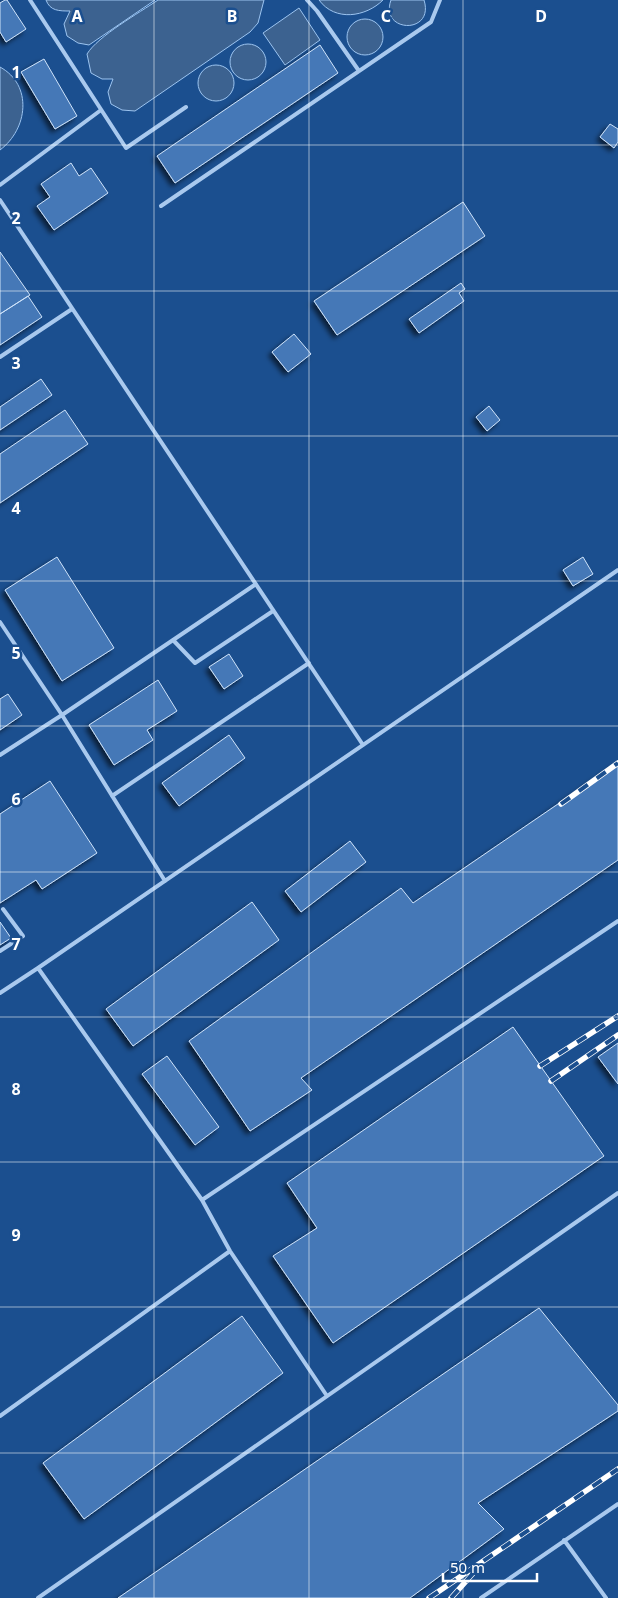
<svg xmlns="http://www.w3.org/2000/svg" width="618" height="1598" viewBox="0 0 618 1598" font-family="'Noto Sans',sans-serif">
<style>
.water{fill:#3c6290;stroke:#9cc4f0}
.building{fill:#4478b7;stroke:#cfe3fa;filter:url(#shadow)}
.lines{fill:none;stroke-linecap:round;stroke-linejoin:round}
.lane{stroke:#a9c9ee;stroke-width:4}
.rail-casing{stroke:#fff;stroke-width:5.5}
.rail{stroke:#1b4f8f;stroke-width:4;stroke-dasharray:11;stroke-linecap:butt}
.grid{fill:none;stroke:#fff;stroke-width:1;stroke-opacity:0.55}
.grid-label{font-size:16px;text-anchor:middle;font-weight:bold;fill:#fff;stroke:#1b4f8f;stroke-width:5;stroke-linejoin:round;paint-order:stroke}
</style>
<defs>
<filter id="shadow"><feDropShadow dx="-3.5" dy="3.5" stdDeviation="2.5" flood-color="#0009"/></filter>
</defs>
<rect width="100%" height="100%" fill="#1b4f8f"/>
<path class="water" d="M 46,0 L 155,0 L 89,45 L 78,43 L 67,36 L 64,24 L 70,11 C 59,11 50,11 46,0 Z
M 158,0 L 264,0 L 258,23 L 250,32 L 135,111 L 122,110 L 111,104 L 108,92 L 113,79 L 102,79 L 91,73 L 87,54 C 98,36 139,13 158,0 Z
M 319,0 L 383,0 C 366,17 335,22 319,0 Z
M 391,0 L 424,0 C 435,35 379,33 391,0 Z
M 299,8 L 320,40 L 285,65 L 263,33 Z
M347 37a18 18 0 1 1 36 0a18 18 0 1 1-36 0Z
M230 62a18 18 0 1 1 36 0a18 18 0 1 1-36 0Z
M198 83a18 18 0 1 1 36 0a18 18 0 1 1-36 0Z
M 0,67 C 33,85 28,129 0,150 Z"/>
<path class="building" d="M 5,0 L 7,0 L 26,29 L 6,42 L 0,32 L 0,3 Z
M 320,45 L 338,73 L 175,183 L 157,156 Z
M 44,59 L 77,116 L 55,129 L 21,72 Z
M 610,124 L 618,129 L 618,142 L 614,148 L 600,137 Z
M 71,163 L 79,176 L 91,168 L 108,193 L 54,230 L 37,206 L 50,197 L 41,184 Z
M 463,202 L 485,236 L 337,335 L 314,301 Z
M 0,252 L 30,295 L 0,314 Z
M 461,283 L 465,289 L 459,293 L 464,301 L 419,333 L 409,319 Z
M 28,296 L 42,317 L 0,345 L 0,314 Z
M 294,334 L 311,354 L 288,372 L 272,352 Z
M 41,379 L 52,395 L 0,430 L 0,407 Z
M 489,406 L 500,420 L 487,431 L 476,417 Z
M 65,410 L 88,444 L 0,503 L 0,454 Z
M 57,557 L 114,648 L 62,681 L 5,590 Z
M 583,557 L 593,574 L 573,586 L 563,570 Z
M 229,654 L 243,676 L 224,689 L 209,667 Z
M 158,680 L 177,711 L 147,730 L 153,740 L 114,765 L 89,725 Z
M 8,694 L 22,715 L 0,730 L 0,699 Z
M 229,735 L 245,758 L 179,806 L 162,783 Z
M 618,763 L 618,860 L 301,1078 L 312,1090 L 250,1131 L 189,1041 L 401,888 L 413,903 Z
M 50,781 L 97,853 L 42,889 L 36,880 L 0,903 L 0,814 Z
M 350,841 L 366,862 L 301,912 L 285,891 Z
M 252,902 L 279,940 L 133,1046 L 106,1009 Z
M 0,922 L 11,938 L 0,945 Z
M 513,1027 L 604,1156 L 333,1343 L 273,1256 L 317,1228 L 287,1183 Z
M 618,1043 L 618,1084 L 598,1057 Z
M 167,1056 L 219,1127 L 195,1145 L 142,1074 Z
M 539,1308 L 618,1405 L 618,1411 L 478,1503 L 504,1529 L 410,1598 L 118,1598 Z
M 242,1316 L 283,1373 L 84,1519 L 43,1463 Z"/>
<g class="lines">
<path class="lane" d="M 30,0 L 126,148 L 186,107
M 307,0 L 317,11 L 359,71
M 0,185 L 101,110
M 0,200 L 363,745
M 161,206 L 431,22 L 440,0
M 0,357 L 72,309
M 0,622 L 62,715 L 0,755
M 173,640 L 195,663 L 273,611
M 112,796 L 309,663
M 165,881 L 62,715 L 256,584
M 0,951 L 23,936 L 3,909
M 0,993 L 38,968
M 202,1200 L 618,921
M 327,1396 L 230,1251 L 202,1200 L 38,968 L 618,570
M 0,1416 L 230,1251
M 564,1540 L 606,1598
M 38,1598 L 618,1193
M 481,1598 L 618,1504"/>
<defs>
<path id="rail" d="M 561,804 L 618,763
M 540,1066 L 618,1016
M 551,1081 L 618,1035
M 429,1598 L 618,1469
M 451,1598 L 476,1570"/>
</defs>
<use href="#rail" class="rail-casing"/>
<use href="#rail" class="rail"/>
</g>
<path class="grid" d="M 154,0 L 154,1598M 309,0 L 309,1598M 463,0 L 463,1598M 0,145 L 618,145M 0,291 L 618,291M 0,436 L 618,436M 0,581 L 618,581M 0,726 L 618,726M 0,872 L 618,872M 0,1017 L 618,1017M 0,1162 L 618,1162M 0,1307 L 618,1307M 0,1453 L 618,1453"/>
<g class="grid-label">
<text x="77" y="22">A</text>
<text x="232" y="22">B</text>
<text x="386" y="22">C</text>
<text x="541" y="22">D</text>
<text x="16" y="78">1</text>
<text x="16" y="224">2</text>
<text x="16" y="369">3</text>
<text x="16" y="514">4</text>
<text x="16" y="659">5</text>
<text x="16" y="805">6</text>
<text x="16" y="950">7</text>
<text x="16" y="1095">8</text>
<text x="16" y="1241">9</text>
</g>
<path d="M443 1573v8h94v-8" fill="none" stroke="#ffffff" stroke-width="2.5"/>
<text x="450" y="1573" font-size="15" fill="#ffffff" stroke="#1b4f8f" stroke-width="4" paint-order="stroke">50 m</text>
</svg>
